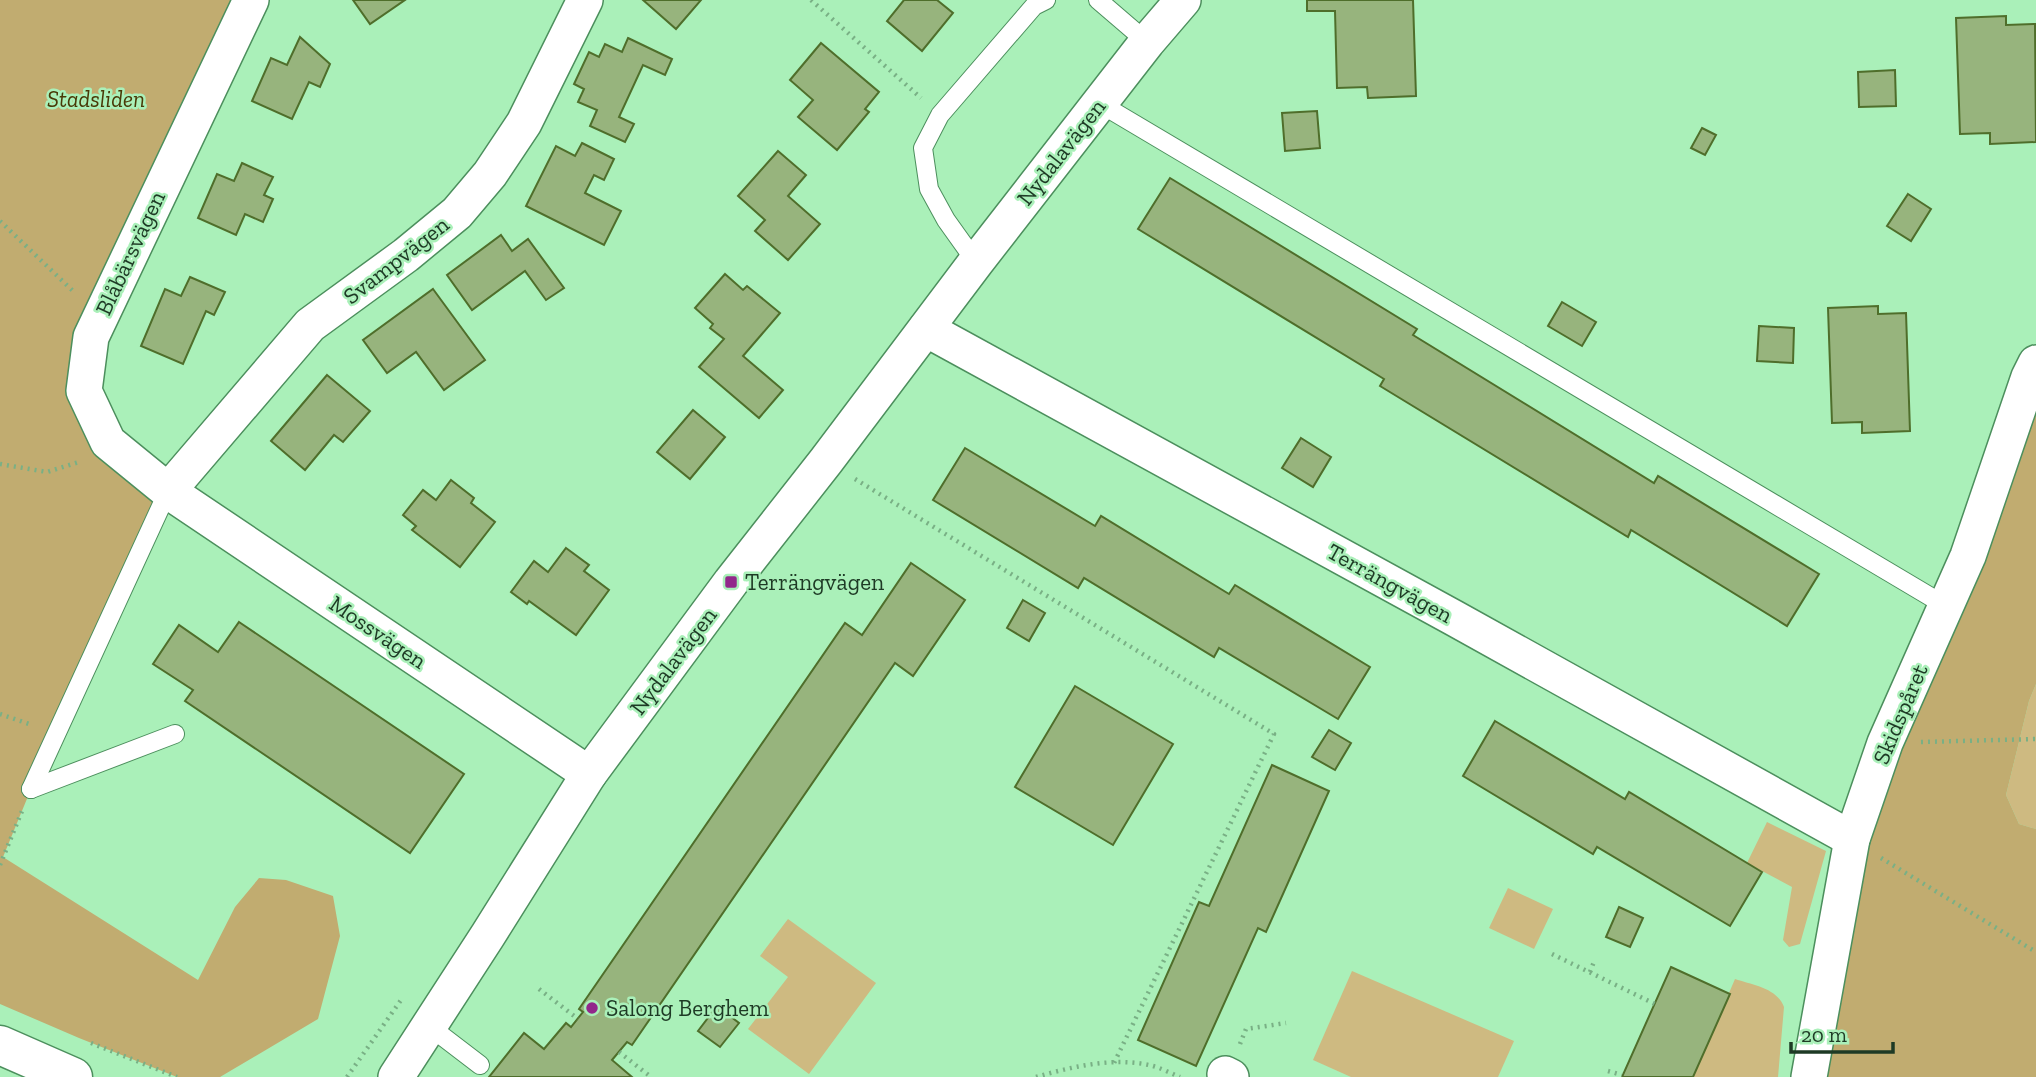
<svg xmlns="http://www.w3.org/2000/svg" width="2036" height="1077" font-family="'Zilla Slab',serif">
	<rect width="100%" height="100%" fill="#aaf0b9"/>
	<g fill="#ceba81">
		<polygon points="2036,684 2036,829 2019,824 2006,795 2029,701"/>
		<polygon points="1767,822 1826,851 1800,944 1789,947 1783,940 1792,887 1747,863"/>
		<polygon points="1508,888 1553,909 1534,949 1489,928"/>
		<polygon points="788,919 876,983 809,1074 748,1029 788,977 760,956"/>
		<polygon points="1352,971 1514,1041 1498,1077 1351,1077 1313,1060"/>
		<path d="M1735 979C1753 985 1777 988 1784 1007L1778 1077H1693Z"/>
	</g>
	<g fill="#c1ac70">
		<polygon points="0,0 251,0 84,391 168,491 31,789 3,857 198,980 235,907 259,878 286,880 333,896 340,936 318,1019 220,1077 177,1077 79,1038 0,1004"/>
		<polygon points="2036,363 2036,684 2029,701 2006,795 2019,824 2036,829 2036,1077 1809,1077 1852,839"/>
	</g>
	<g fill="#97b47d" stroke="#4f6e2b" stroke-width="2">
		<polygon points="353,0 405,0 370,24"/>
		<polygon points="643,0 701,0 676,29"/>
		<polygon points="904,0 937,0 953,13 922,51 887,21"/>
		<polygon points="1307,0 1413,0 1416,96 1368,98 1367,87 1337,88 1335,11 1307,11"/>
		<polygon points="2006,16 2006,25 2035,24 2036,142 1990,144 1990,133 1960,134 1956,18"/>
		<polygon points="300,37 330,64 320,87 309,82 292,119 252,101 271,58 287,65"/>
		<polygon points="628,38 672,59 665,75 643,65 619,117 634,124 625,142 590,126 597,110 578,102 584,89 574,84 589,52 599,57 605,44 622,52"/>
		<polygon points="821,43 879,92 865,109 869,112 837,150 798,117 813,100 790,80"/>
		<polygon points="1895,70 1896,106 1859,107 1858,72"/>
		<polygon points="1317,111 1320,148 1285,151 1282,113"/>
		<polygon points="1702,128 1716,135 1705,155 1691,148"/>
		<polygon points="582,143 614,159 604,180 594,175 585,193 621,211 604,245 526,206 556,146 575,156"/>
		<polygon points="778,151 806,175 788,196 820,224 788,260 755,231 765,220 738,196"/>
		<polygon points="242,163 273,177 264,195 273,199 263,222 245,214 236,235 198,218 217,174 234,181"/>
		<polygon points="1170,178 1417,329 1413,335 1654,483 1658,476 1819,574 1787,626 1631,530 1628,537 1380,386 1384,379 1138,229"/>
		<polygon points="1908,194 1931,209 1911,241 1887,226"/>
		<polygon points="501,235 512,251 528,239 564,288 546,300 525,271 472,310 447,275"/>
		<polygon points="725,274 743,290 747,286 780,313 743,356 783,390 759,418 699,367 724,339 710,328 713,324 695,308"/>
		<polygon points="190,277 225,292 214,315 206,311 183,364 141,346 165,289 181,296"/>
		<polygon points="433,289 485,360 444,390 416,352 387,373 363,340"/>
		<polygon points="1562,302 1596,322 1582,346 1548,326"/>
		<polygon points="1878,306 1878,314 1906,313 1910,431 1862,433 1862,422 1832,423 1828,308"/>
		<polygon points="1759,326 1794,328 1793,363 1757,361"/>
		<polygon points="327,375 370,411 343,442 334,435 305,470 271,441"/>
		<polygon points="693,410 725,437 690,479 657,452"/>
		<polygon points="1301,438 1331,457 1313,487 1282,468"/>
		<polygon points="965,448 1095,526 1101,516 1229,594 1235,585 1370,667 1338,719 1219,648 1214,657 1084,578 1078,588 933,500"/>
		<polygon points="451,480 474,498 471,503 495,522 460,567 412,530 416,526 403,515 423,490 436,500"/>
		<polygon points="566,548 589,565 584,571 609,590 576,635 529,601 527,604 511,592 534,561 548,572"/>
		<polygon points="911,563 965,600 913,676 895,663 632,1045 627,1042 612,1060 632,1077 489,1077 524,1033 544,1049 566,1023 571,1027 583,1012 579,1009 845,623 862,635"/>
		<polygon points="1023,600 1045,613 1029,641 1007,628"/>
		<polygon points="239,622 464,774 410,853 185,701 193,690 153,664 179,625 218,652"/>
		<polygon points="1075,686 1173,744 1113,845 1015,787"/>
		<polygon points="1495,721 1625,799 1629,792 1762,872 1730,926 1597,847 1593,854 1463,776"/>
		<polygon points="1329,730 1351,743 1335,770 1312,757"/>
		<polygon points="1272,765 1329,791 1266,932 1258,928 1196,1066 1138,1040 1199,902 1209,906"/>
		<polygon points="1619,907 1643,918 1630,947 1606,937"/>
		<polygon points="1671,967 1730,994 1693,1077 1622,1077"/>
		<polygon points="717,1006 739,1023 720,1047 698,1031"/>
	</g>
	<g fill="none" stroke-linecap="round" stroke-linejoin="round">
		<defs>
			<g id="lane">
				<polyline points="1098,0 1147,42"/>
				<polyline points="1099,103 1946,606"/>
				<polyline points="976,262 946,220 929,189 923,148 940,115 1034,6 1046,0"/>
				<polyline points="31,789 168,491"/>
				<polyline points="31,789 175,734"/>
				<polyline points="429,1026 480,1065"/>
			</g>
			<g id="street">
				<polyline points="251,0 91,337 84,391 108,442 168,491 589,774"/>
				<polyline points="926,329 1454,618 1852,839"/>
				<polyline points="168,491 310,325 406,255 457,213 490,174 524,123 585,0"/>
				<polyline points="1225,1074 1231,1077"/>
				<polyline points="396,1077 488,935 589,774 731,582 826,461 976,262 1147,42 1183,0"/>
				<polyline points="1809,1077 1852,839 1885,743 1968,556 2029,377 2036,363"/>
			</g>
			<polyline id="secondary" points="0,1045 73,1077"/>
		</defs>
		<use href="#lane" stroke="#4c8f5d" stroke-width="20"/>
		<use href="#street" stroke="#4c8f5d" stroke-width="38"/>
		<use href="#secondary" stroke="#4c8f5d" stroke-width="41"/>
		<g stroke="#79b085" stroke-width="4.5" stroke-dasharray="2 5" stroke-linecap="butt">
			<polyline points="811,0 921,98"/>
			<polyline points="0,221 74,292"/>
			<polyline points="0,464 47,472 79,462"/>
			<polyline points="855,479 1274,734 1114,1063"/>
			<polyline points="0,714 32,725"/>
			<polyline points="1921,742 2036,739"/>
			<polyline points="1881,858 2036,952"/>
			<polyline points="0,865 22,811"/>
			<polyline points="1552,954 1655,1004"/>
			<polyline points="1590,972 1595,959"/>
			<polyline points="539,989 578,1019"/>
			<polyline points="91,1043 177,1077"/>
			<polyline points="1240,1044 1246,1029 1286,1023"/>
			<polyline points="619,1052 651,1077"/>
			<polyline points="1608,1071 1622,1075"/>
			<polyline points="347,1077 401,1000"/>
			<path d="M1036 1077C1071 1067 1112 1057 1149 1065 1159 1067 1170 1073 1180 1077"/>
		</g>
		<use href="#lane" stroke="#fff" stroke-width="18"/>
		<use href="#street" stroke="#fff" stroke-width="35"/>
		<use href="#secondary" stroke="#fff" stroke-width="38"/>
	</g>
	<g fill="#92288b" stroke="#aaf0b9" stroke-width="2.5">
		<rect x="724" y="575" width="14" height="14" rx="3.5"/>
		<circle cx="592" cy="1008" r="7"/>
	</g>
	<g text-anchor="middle" stroke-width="5" stroke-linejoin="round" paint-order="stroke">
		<g font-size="23" font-style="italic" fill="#493907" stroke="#aaf0b9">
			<text x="96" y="107">Stadsliden</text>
		</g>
		<g font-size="23" fill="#1e3a25" stroke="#aaf0b9">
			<text transform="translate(1061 152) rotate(-52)" y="8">Nydalavägen</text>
			<text transform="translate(130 253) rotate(-65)" y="8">Blåbärsvägen</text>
			<text transform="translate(396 260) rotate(-38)" y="8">Svampvägen</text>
			<text transform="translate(1390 583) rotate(29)" y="8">Terrängvägen</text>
			<text transform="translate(378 632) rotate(34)" y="8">Mossvägen</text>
			<text transform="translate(673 661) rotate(-53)" y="8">Nydalavägen</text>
			<text transform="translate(1900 714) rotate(-67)" y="8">Skidspåret</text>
		</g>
		<g font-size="23" fill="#1e3a25" stroke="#aaf0b9" text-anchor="start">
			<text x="745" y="590">Terrängvägen</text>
			<text x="606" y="1016">Salong Berghem</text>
		</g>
	</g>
	<path d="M1791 1042v10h102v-10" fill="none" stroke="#1e3a25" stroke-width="3.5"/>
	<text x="1801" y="1042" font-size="21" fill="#1e3a25" stroke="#aaf0b9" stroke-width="5" paint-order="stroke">20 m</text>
</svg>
